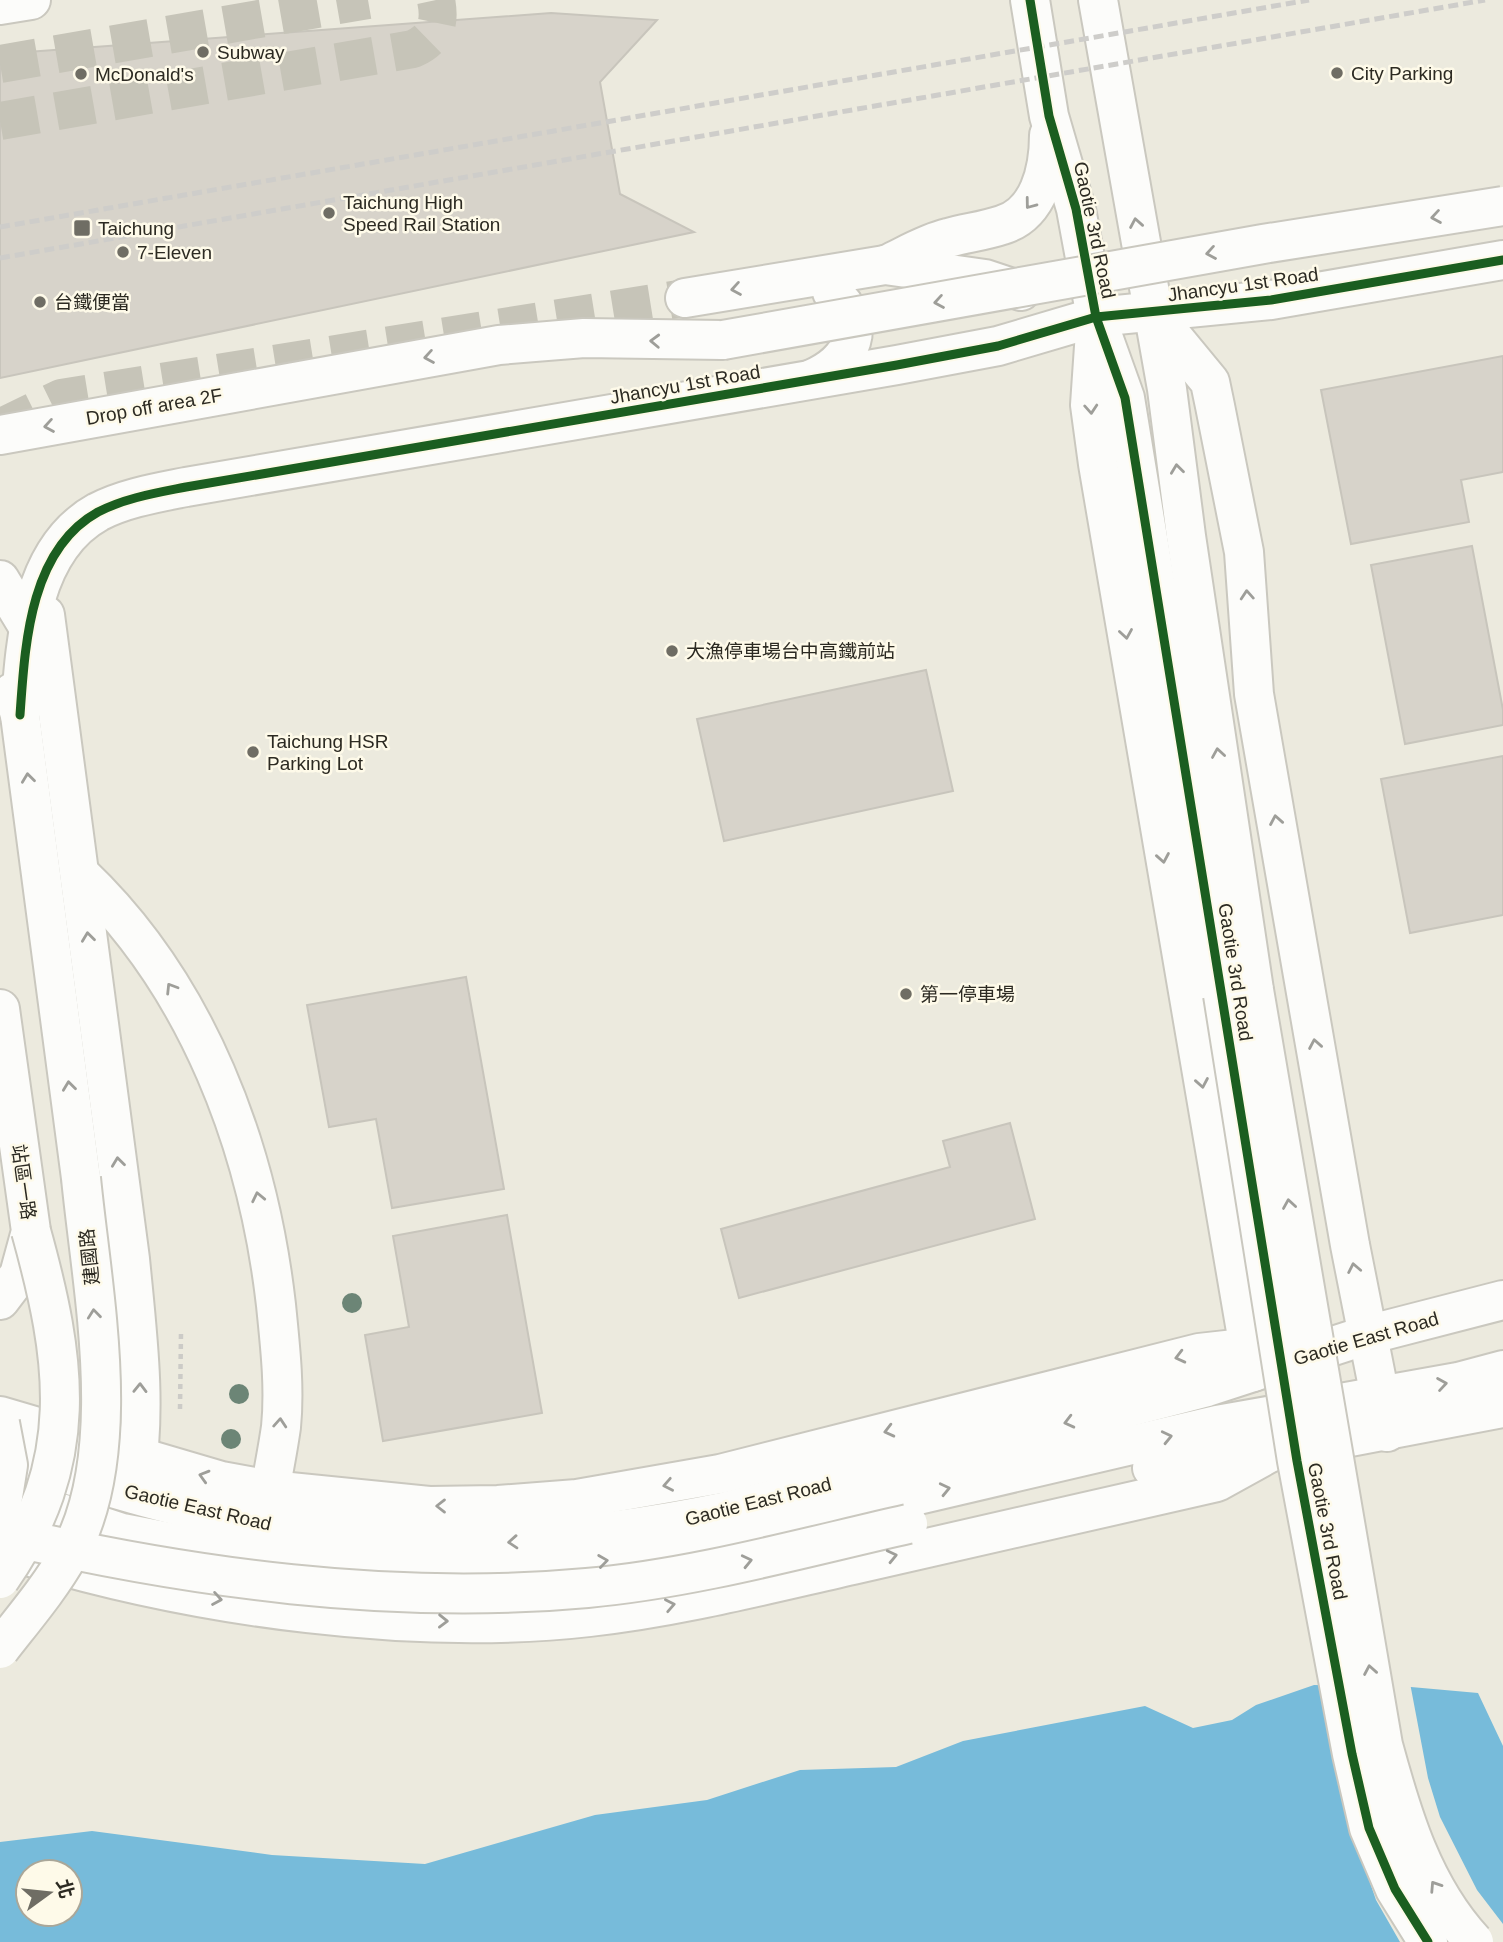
<svg xmlns="http://www.w3.org/2000/svg" width="1503" height="1942" font-family="Helvetica,'Noto Sans TC',sans-serif">
	<rect width="100%" height="100%" fill="#eceade"/>
	<path fill="#77bbda" fill-rule="evenodd" d="M1314 1685 1411 1687 1478 1693 1503 1746V1942H0V1842L92 1831 272 1855 425 1864 595 1815 707 1800 800 1770 896 1767 963 1741 1145 1706 1193 1728 1232 1720 1256 1705ZM28 1872H70V1914H28Z"/>
	<polygon fill="#eceade" points="1324,1681 1410,1683 1428,1778 1440,1817 1477,1890 1503,1924 1503,1942 1400,1942 1376,1900 1348,1818"/>
	<g fill="#d7d3ca" stroke="#c8c5bc" stroke-width="2">
		<polygon points="551,13 657,20 600,82 620,194 694,232 0,378 0,54"/>
		<polygon points="1503,356 1503,472 1461,480 1469,522 1351,544 1321,390"/>
		<polygon points="1472,546 1503,710 1503,725 1405,744 1371,565"/>
		<polygon points="926,670 953,791 724,841 697,719"/>
		<polygon points="1503,756 1503,915 1410,933 1381,779"/>
		<polygon points="466,977 504,1189 392,1208 376,1119 329,1127 307,1005"/>
		<polygon points="1010,1123 1035,1219 739,1298 721,1229 950,1167 943,1141"/>
		<polygon points="507,1215 542,1413 383,1441 365,1335 409,1327 393,1236"/>
	</g>
	<g fill="none" stroke-linecap="round" stroke-linejoin="round">
		<g stroke="#c6c4b8" stroke-width="38" stroke-dasharray="38 19" stroke-linecap="butt">
			<polyline points="0,64 368,0"/>
			<path d="M0 121 413 49C435 39 441 24 436 0"/>
			<polyline points="0,428 61,398 685,298"/>
		</g>
		<defs>
			<g id="minor">
				<polyline points="1030,0 1049,116 1076,209 1096,317 1125,398 1223,995"/>
				<polyline points="1098,0 1167,389 1186,536 1254,990"/>
				<polyline points="0,5 31,0"/>
				<path d="M888 264C907 255 927 243 948 238 966 233 984 231 1002 225 1039 214 1049 170 1049 135"/>
				<polyline points="685,298 885,265 985,279 1021,291"/>
				<polyline points="1154,314 1210,382 1215,406 1244,552 1254,694 1350,1245 1387,1432"/>
				<polyline points="1096,317 1090,405 1098,464 1253,1372"/>
				<path d="M812 379C853 361 869 325 832 292"/>
				<polyline points="0,435 499,345 584,338 723,340"/>
				<polyline points="0,580 29,628 35,644"/>
				<path d="M45 615 130 1259C137 1332 147 1406 135 1479"/>
				<polyline points="13,692 20,715 81,1178"/>
				<path d="M20 715C25 646 29 550 98 512 125 498 156 493 186 487L897 365 998 346 1096 317 1271 300 1503 260"/>
				<path d="M80 874C198 986 258 1147 276 1305 280 1345 285 1387 281 1427 278 1448 274 1469 270 1490"/>
				<polyline points="0,1009 31,1231 19,1275 0,1300"/>
				<polyline points="0,1416 221,1481 270,1490 429,1506 498,1505 577,1499 720,1474 1199,1353 1288,1343"/>
				<path d="M0 1454C71 1475 141 1499 214 1514 391 1552 551 1548 727 1511L1207 1387 1367 1335 1503 1300"/>
				<polyline points="1152,1468 1210,1455 1271,1452 1503,1408"/>
				<polyline points="9,1496 122,1533 258,1559 351,1570 429,1571 584,1564 730,1539 1217,1425 1458,1382 1503,1370"/>
				<path d="M31 1557C199 1607 415 1637 589 1617 679 1607 768 1584 857 1564 977 1536 1097 1509 1217 1482L1271 1452"/>
			</g>
		</defs>
		<use href="#minor" stroke="#cac8bf" stroke-width="42"/>
		<polyline stroke="#cccbc7" stroke-width="4.5" stroke-dasharray="5 5" stroke-linecap="butt" points="180,1409 181,1333"/>
		<use href="#minor" stroke="#fcfcfa" stroke-width="38"/>
		<g stroke="#cecdca" stroke-width="5" stroke-dasharray="10 5" stroke-linecap="butt">
			<polyline points="0,227 1309,0"/>
			<polyline points="0,258 1485,0"/>
		</g>
		<defs>
			<g id="minor-bridge">
				<polyline points="723,340 1263,244 1503,206"/>
				<path d="M1254 990 1383 1745C1402 1815 1423 1887 1474 1942"/>
				<polyline points="1223,995 1297,1461 1352,1754 1369,1828 1395,1889 1428,1942"/>
				<polyline points="0,1423 8,1465 0,1516"/>
				<path d="M0 1534C190 1578 392 1606 587 1588 695 1578 802 1548 908 1524"/>
				<path d="M0 1579C82 1462 67 1361 31 1231"/>
				<path d="M0 1649C24 1618 50 1588 69 1554 126 1452 92 1291 81 1178"/>
			</g>
		</defs>
		<use href="#minor-bridge" stroke="#cac8bf" stroke-width="42" stroke-linecap="butt"/>
		<use href="#minor-bridge" stroke="#fcfcfa" stroke-width="38"/>
		<defs>
			<g id="cycleway">
				<polyline points="1030,0 1049,116 1076,209 1096,317 1125,398 1297,1461 1352,1754 1369,1828 1395,1889 1428,1942"/>
				<path d="M20 715C25 646 29 550 98 512 125 498 156 493 186 487L897 365 998 346 1096 317 1271 300 1503 260"/>
			</g>
		</defs>
		<use href="#cycleway" stroke="#fefae9" stroke-width="13"/>
		<use href="#cycleway" stroke="#1b5e20" stroke-width="9"/>
	</g>
	<g fill="#6c8576">
		<circle cx="352" cy="1303" r="10"/>
		<circle cx="239" cy="1394" r="10"/>
		<circle cx="231" cy="1439" r="10"/>
	</g>
	<defs><path id="oneway-chevron" d="M-2-3.5L2.5 0L-2 3.5" fill="none" stroke-width="1.6" stroke-linecap="round" stroke-linejoin="round" transform="scale(1.75)"/></defs>
	<g stroke="#9e9e99">
		<use href="#oneway-chevron" transform="translate(1030 204) rotate(127)"/>
		<use href="#oneway-chevron" transform="translate(1436 217) rotate(171)"/>
		<use href="#oneway-chevron" transform="translate(1136 223) rotate(-100)"/>
		<use href="#oneway-chevron" transform="translate(1211 253) rotate(170)"/>
		<use href="#oneway-chevron" transform="translate(736 289) rotate(170)"/>
		<use href="#oneway-chevron" transform="translate(939 302) rotate(170)"/>
		<use href="#oneway-chevron" transform="translate(655 341) rotate(-178)"/>
		<use href="#oneway-chevron" transform="translate(429 357) rotate(170)"/>
		<use href="#oneway-chevron" transform="translate(1091 409) rotate(86)"/>
		<use href="#oneway-chevron" transform="translate(49 426) rotate(170)"/>
		<use href="#oneway-chevron" transform="translate(1177 469) rotate(-97)"/>
		<use href="#oneway-chevron" transform="translate(1247 595) rotate(-94)"/>
		<use href="#oneway-chevron" transform="translate(1126 634) rotate(81)"/>
		<use href="#oneway-chevron" transform="translate(1218 753) rotate(-99)"/>
		<use href="#oneway-chevron" transform="translate(28 778) rotate(-97)"/>
		<use href="#oneway-chevron" transform="translate(1276 820) rotate(-100)"/>
		<use href="#oneway-chevron" transform="translate(1163 858) rotate(80)"/>
		<use href="#oneway-chevron" transform="translate(88 937) rotate(-97)"/>
		<use href="#oneway-chevron" transform="translate(171 988) rotate(-122)"/>
		<use href="#oneway-chevron" transform="translate(1315 1044) rotate(-100)"/>
		<use href="#oneway-chevron" transform="translate(1202 1083) rotate(80)"/>
		<use href="#oneway-chevron" transform="translate(69 1086) rotate(-97)"/>
		<use href="#oneway-chevron" transform="translate(118 1162) rotate(-97)"/>
		<use href="#oneway-chevron" transform="translate(258 1197) rotate(-102)"/>
		<use href="#oneway-chevron" transform="translate(1289 1204) rotate(-99)"/>
		<use href="#oneway-chevron" transform="translate(1354 1268) rotate(-101)"/>
		<use href="#oneway-chevron" transform="translate(94 1314) rotate(-96)"/>
		<use href="#oneway-chevron" transform="translate(1180 1357) rotate(166)"/>
		<use href="#oneway-chevron" transform="translate(1442 1384) rotate(-9)"/>
		<use href="#oneway-chevron" transform="translate(140 1388) rotate(-89)"/>
		<use href="#oneway-chevron" transform="translate(1069 1422) rotate(166)"/>
		<use href="#oneway-chevron" transform="translate(280 1423) rotate(-86)"/>
		<use href="#oneway-chevron" transform="translate(889 1431) rotate(166)"/>
		<use href="#oneway-chevron" transform="translate(1167 1437) rotate(-13)"/>
		<use href="#oneway-chevron" transform="translate(204 1476) rotate(-164)"/>
		<use href="#oneway-chevron" transform="translate(668 1485) rotate(169)"/>
		<use href="#oneway-chevron" transform="translate(945 1489) rotate(-13)"/>
		<use href="#oneway-chevron" transform="translate(441 1506) rotate(180)"/>
		<use href="#oneway-chevron" transform="translate(513 1542) rotate(176)"/>
		<use href="#oneway-chevron" transform="translate(892 1556) rotate(-13)"/>
		<use href="#oneway-chevron" transform="translate(603 1561) rotate(-8)"/>
		<use href="#oneway-chevron" transform="translate(747 1561) rotate(-13)"/>
		<use href="#oneway-chevron" transform="translate(217 1599) rotate(10)"/>
		<use href="#oneway-chevron" transform="translate(670 1605) rotate(-11)"/>
		<use href="#oneway-chevron" transform="translate(443 1621) rotate(1)"/>
		<use href="#oneway-chevron" transform="translate(1370 1670) rotate(-100)"/>
		<use href="#oneway-chevron" transform="translate(1435 1886) rotate(-123)"/>
	</g>
	<g fill="#6f6d64" stroke="#fefae9" stroke-width="2.5">
		<circle cx="203" cy="52" r="7"/>
		<circle cx="1337" cy="73" r="7"/>
		<circle cx="81" cy="74" r="7"/>
		<circle cx="329" cy="213" r="7"/>
		<rect x="73" y="219" width="18" height="18" rx="3.5"/>
		<circle cx="123" cy="252" r="7"/>
		<circle cx="40" cy="302" r="7"/>
		<circle cx="672" cy="651" r="7"/>
		<circle cx="253" cy="752" r="7"/>
		<circle cx="906" cy="994" r="7"/>
	</g>
	<g text-anchor="middle" stroke-width="5" stroke-linejoin="round" paint-order="stroke">
		<g font-size="19" fill="#2c2a22" stroke="#fefae9" text-anchor="start">
			<text x="217" y="59">Subway</text>
			<text x="1351" y="80">City Parking</text>
			<text x="95" y="81">McDonald's</text>
			<text x="343" y="209">Taichung High<tspan x="343" dy="22">Speed Rail Station</tspan></text>
			<text x="98" y="235">Taichung</text>
			<text x="137" y="259">7-Eleven</text>
			<text x="54" y="309">台鐵便當</text>
			<text x="686" y="658">大漁停車場台中高鐵前站</text>
			<text x="267" y="748">Taichung HSR<tspan x="267" dy="22">Parking Lot</tspan></text>
			<text x="920" y="1001">第一停車場</text>
		</g>
		<g font-size="19" fill="#2c2a22" stroke="#fefae9">
			<text transform="translate(1095 230) rotate(78)" y="7">Gaotie 3rd Road</text>
			<text transform="translate(1243 284) rotate(-8)" y="7">Jhancyu 1st Road</text>
			<text transform="translate(685 384) rotate(-10)" y="7">Jhancyu 1st Road</text>
			<text transform="translate(154 406) rotate(-10)" y="7">Drop off area 2F</text>
			<text transform="translate(1236 972) rotate(81)" y="7">Gaotie 3rd Road</text>
			<text transform="translate(24 1182) rotate(82)" y="7">站區一路</text>
			<text transform="translate(89 1257) rotate(-96)" y="7">建國路</text>
			<text transform="translate(1366 1338) rotate(-16)" y="7">Gaotie East Road</text>
			<text transform="translate(758 1501) rotate(-14)" y="7">Gaotie East Road</text>
			<text transform="translate(198 1507) rotate(13)" y="7">Gaotie East Road</text>
			<text transform="translate(1328 1531) rotate(79)" y="7">Gaotie 3rd Road</text>
		</g>
	</g>
	<g transform="translate(49 1893) rotate(75)"><circle r="33" fill="#fefae9" stroke="#aaa799" stroke-width="2"/>
	<path d="M0-5L12 26L0 18L-12 26Z" fill="#6f6d64"/>
	<text y="-10" font-size="19" font-weight="bold" text-anchor="middle" fill="#2c2a22">北</text>
	</g>
</svg>
